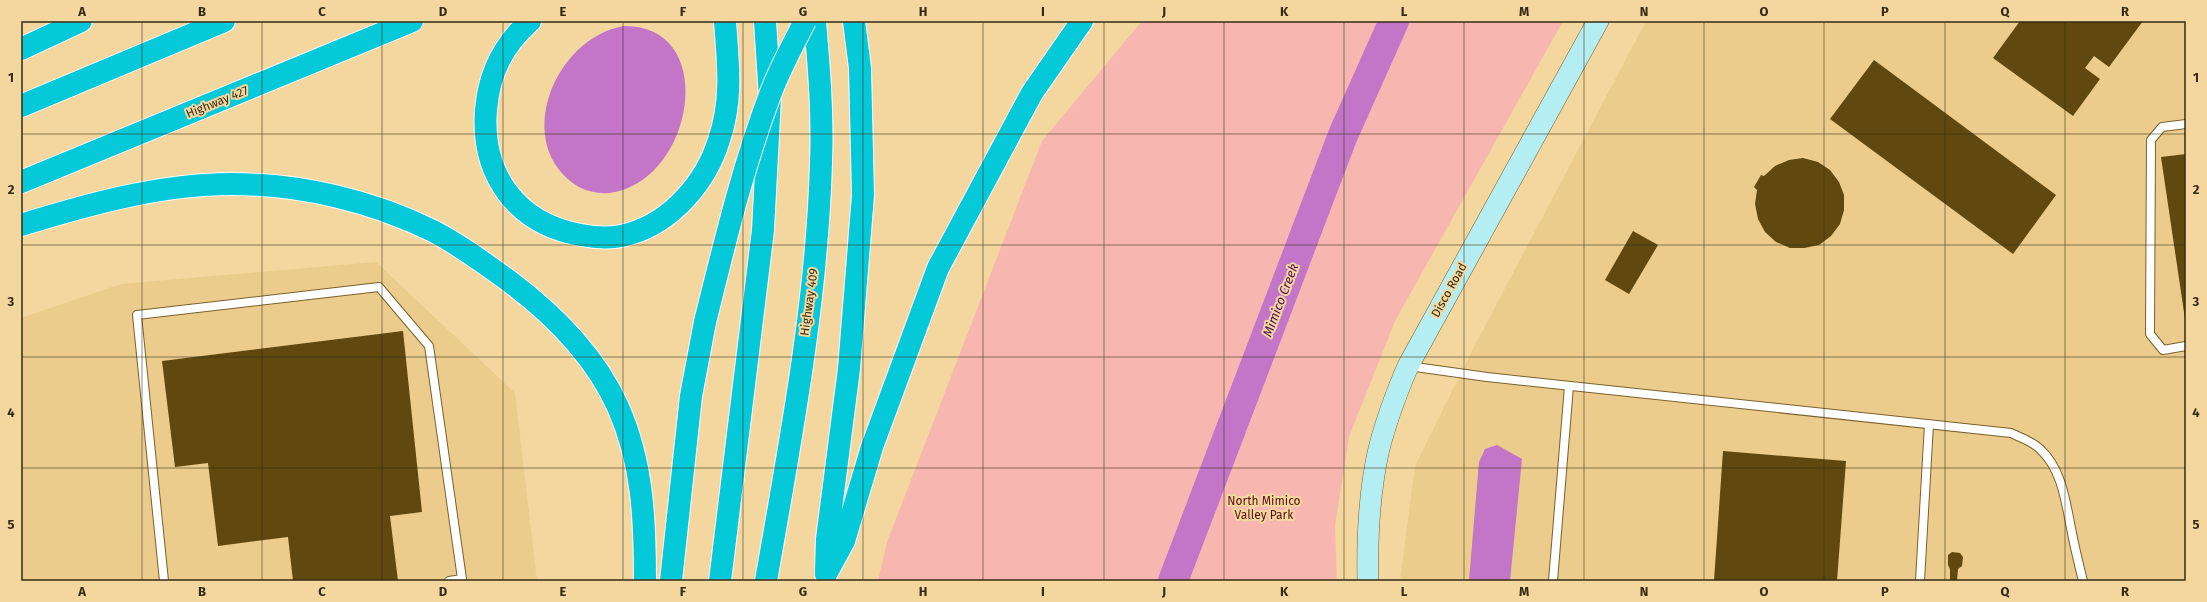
<svg xmlns="http://www.w3.org/2000/svg" width="2207" height="602" font-family="'Fira Sans',sans-serif">
	<rect width="100%" height="100%" fill="#f3d79f"/>
	<g fill="#ebcc8c">
		<polygon points="1646,21 2186,21 2186,581 1400,581 1415,466 1475,345"/>
		<polygon points="376,262 515,393 537,581 21,581 21,318 121,284"/>
	</g>
	<polygon fill="#f7b6b0" points="1142,21 1396,21 1229,410 1235,431 1254,390 1402,21 1563,21 1395,321 1349,437 1335,526 1337,581 878,581 887,542 1042,141"/>
	<g fill="#c375c8">
		<path d="M624 26C715 25 697 165 623 190 609 195 592 194 579 187 511 146 553 38 624 26Z"/>
		<polygon points="1497,445 1522,459 1510,581 1469,581 1479,462 1485,449"/>
	</g>
	<g fill="none" stroke-linecap="round" stroke-linejoin="round">
		<polyline stroke="#c375c8" stroke-width="30" points="1173,581 1343,135 1394,21"/>
	</g>
	<g fill="#60480e">
		<polygon points="2020,21 2143,21 2109,67 2094,56 2085,68 2100,79 2073,116 1993,58"/>
		<polygon points="1874,60 2056,195 2013,254 1830,119"/>
		<polygon points="2186,154 2186,319 2185,319 2161,157"/>
		<polygon points="1803,158 1818,162 1830,170 1839,182 1844,195 1844,210 1840,224 1831,236 1819,245 1804,248 1790,248 1776,242 1765,232 1758,219 1755,204 1757,190 1754,187 1761,175 1764,176 1775,166 1789,160"/>
		<polygon points="1633,231 1658,245 1629,294 1605,280"/>
		<polygon points="403,331 422,512 390,516 398,581 293,581 288,537 218,546 208,463 175,467 162,361"/>
		<polygon points="1723,451 1846,461 1837,581 1714,581"/>
		<polygon points="1952,552 1960,553 1963,557 1962,566 1958,569 1957,581 1950,581 1950,569 1948,565 1948,555"/>
	</g>
	<g fill="none" stroke-linecap="round" stroke-linejoin="round">
		<defs>
			<g id="service">
				<polyline points="2186,124 2162,127 2151,140 2150,334 2163,350 2186,346"/>
				<path d="M1408 366 1487 377 2011 433C2021 438 2032 441 2040 449 2063 470 2066 505 2072 533 2075 549 2079 565 2083 581"/>
				<polyline points="164,581 137,315 379,287 429,346 462,579 449,581"/>
				<polyline points="1553,581 1569,386"/>
				<polyline points="1920,581 1929,424"/>
			</g>
			<path id="secondary" d="M1368 581C1367 538 1369 495 1378 453 1385 423 1396 394 1408 366L1598 21"/>
			<g id="motorway">
				<path d="M530 21C503 45 489 73 486 110 481 174 516 224 581 235 597 238 613 239 629 234 672 222 706 182 719 140 733 99 728 63 725 21"/>
				<polyline points="21,49 81,21"/>
				<polyline points="21,106 224,21"/>
				<polyline points="21,182 412,21"/>
				<path d="M21 225C89 204 161 184 232 184 301 184 372 201 433 231 460 245 484 263 509 281 553 314 595 356 618 407 643 463 645 521 645 581"/>
				<polyline points="826,570 827,539 849,369 863,195 860,68 854,21"/>
				<polyline points="826,574 844,541 872,447 938,268 1032,93 1082,21"/>
				<polyline points="671,581 691,396 705,322"/>
				<polyline points="720,581 763,230 770,98 765,21"/>
				<path d="M766 581C790 443 817 303 821 163 823 115 819 68 815 21"/>
			</g>
		</defs>
		<use href="#service" stroke="#7a612b" stroke-width="10"/>
		<use href="#secondary" stroke="#7a612b" stroke-width="22"/>
		<use href="#motorway" stroke="#fff" stroke-width="24"/>
		<use href="#service" stroke="#fff" stroke-width="8"/>
		<use href="#secondary" stroke="#b4eef3" stroke-width="21"/>
		<use href="#motorway" stroke="#05c8d8" stroke-width="22"/>
		<defs>
			<path id="motorway-bridge" d="M705 322C724 246 742 169 770 95 779 70 793 45 805 21"/>
		</defs>
		<use href="#motorway-bridge" stroke="#fff" stroke-width="24" stroke-linecap="butt"/>
		<use href="#motorway-bridge" stroke="#05c8d8" stroke-width="22"/>
	</g>
	<path fill="none" stroke="#352b14" stroke-width="1" stroke-opacity="0.55" d="M142 21V581M262 21V581M382 21V581M503 21V581M623 21V581M743 21V581M863 21V581M983 21V581M1104 21V581M1224 21V581M1344 21V581M1464 21V581M1584 21V581M1704 21V581M1824 21V581M1945 21V581M2065 21V581M21 134H2186M21 245H2186M21 357H2186M21 468H2186"/>
	<g text-anchor="middle" stroke-width="4" stroke-linejoin="round" paint-order="stroke">
		<g font-size="12" fill="#352b14" stroke="#f3d79f">
			<text transform="translate(217 102) rotate(-22)" y="4">Highway 427</text>
			<text transform="translate(1449 290) rotate(-61)" y="4">Disco Road</text>
			<text transform="translate(809 302) rotate(-82)" y="4">Highway 409</text>
		</g>
		<g font-size="12" fill="#580f10" stroke="#f3d79f">
			<text x="1264" y="505">North Mimico<tspan x="1264" dy="14">Valley Park</tspan></text>
		</g>
		<g font-size="13" font-style="italic" fill="#530859" stroke="#f3d79f">
			<text transform="translate(1280 300) rotate(-69)" y="5">Mimico Creek</text>
		</g>
	</g>
	<rect width="2207" height="602" fill="none" stroke="#f3d79f" stroke-width="44"/>
	<rect x="22" y="22" width="2163" height="558" fill="none" stroke="#352b14" stroke-width="1.5"/>
	<g font-size="13" text-anchor="middle" font-weight="bold" fill="#352b14">
		<text x="82" y="16">A</text>
		<text x="202" y="16">B</text>
		<text x="322" y="16">C</text>
		<text x="443" y="16">D</text>
		<text x="563" y="16">E</text>
		<text x="683" y="16">F</text>
		<text x="803" y="16">G</text>
		<text x="923" y="16">H</text>
		<text x="1043" y="16">I</text>
		<text x="1164" y="16">J</text>
		<text x="1284" y="16">K</text>
		<text x="1404" y="16">L</text>
		<text x="1524" y="16">M</text>
		<text x="1644" y="16">N</text>
		<text x="1764" y="16">O</text>
		<text x="1885" y="16">P</text>
		<text x="2005" y="16">Q</text>
		<text x="2125" y="16">R</text>
		<text x="11" y="82">1</text>
		<text x="2196" y="82">1</text>
		<text x="11" y="194">2</text>
		<text x="2196" y="194">2</text>
		<text x="11" y="306">3</text>
		<text x="2196" y="306">3</text>
		<text x="11" y="417">4</text>
		<text x="2196" y="417">4</text>
		<text x="11" y="529">5</text>
		<text x="2196" y="529">5</text>
		<text x="82" y="596">A</text>
		<text x="202" y="596">B</text>
		<text x="322" y="596">C</text>
		<text x="443" y="596">D</text>
		<text x="563" y="596">E</text>
		<text x="683" y="596">F</text>
		<text x="803" y="596">G</text>
		<text x="923" y="596">H</text>
		<text x="1043" y="596">I</text>
		<text x="1164" y="596">J</text>
		<text x="1284" y="596">K</text>
		<text x="1404" y="596">L</text>
		<text x="1524" y="596">M</text>
		<text x="1644" y="596">N</text>
		<text x="1764" y="596">O</text>
		<text x="1885" y="596">P</text>
		<text x="2005" y="596">Q</text>
		<text x="2125" y="596">R</text>
	</g>
</svg>
